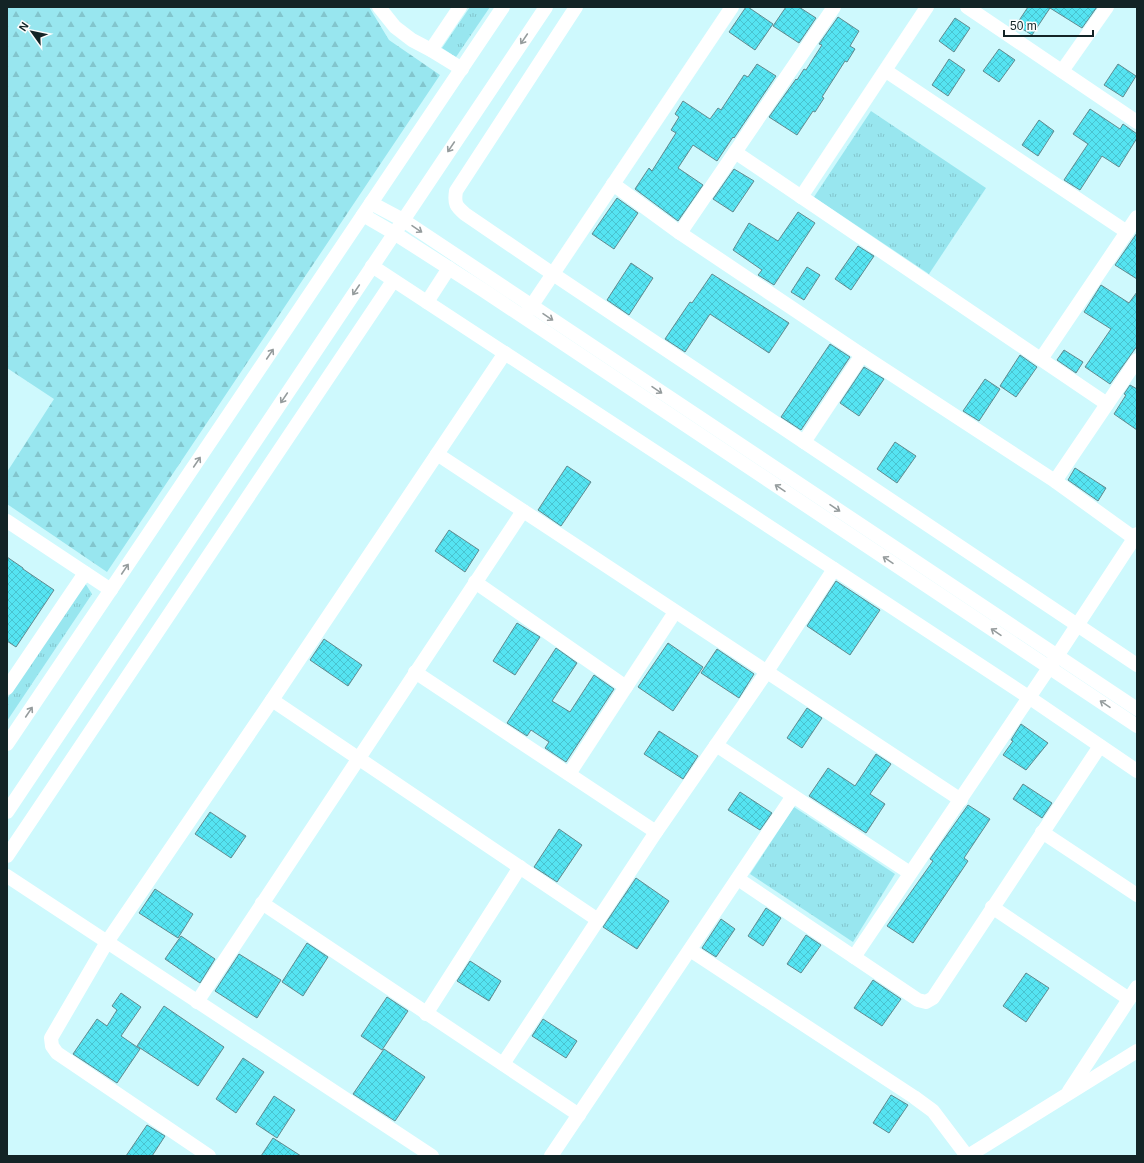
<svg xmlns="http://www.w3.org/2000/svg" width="1144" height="1163" font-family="Arial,sans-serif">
	<defs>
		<pattern id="grass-tufts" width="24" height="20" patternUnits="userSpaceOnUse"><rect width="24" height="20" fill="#98e6ef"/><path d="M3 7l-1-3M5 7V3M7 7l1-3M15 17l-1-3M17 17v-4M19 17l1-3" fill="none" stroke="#82c5cd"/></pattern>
		<pattern id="forest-firs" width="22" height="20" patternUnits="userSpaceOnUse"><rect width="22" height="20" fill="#98e6ef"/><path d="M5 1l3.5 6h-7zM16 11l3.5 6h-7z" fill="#82c5cd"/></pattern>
		<pattern id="building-cross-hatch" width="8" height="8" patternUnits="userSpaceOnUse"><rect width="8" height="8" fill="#55e4f2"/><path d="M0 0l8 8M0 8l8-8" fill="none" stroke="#49c3cf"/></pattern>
	</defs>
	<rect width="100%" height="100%" fill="#cef9fd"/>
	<g fill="url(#grass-tufts)">
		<polygon points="470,7 490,7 456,57 442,48"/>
		<polygon points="871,111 986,188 929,274 814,197"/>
		<polygon points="85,583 92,594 7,721 7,699"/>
		<polygon points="794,807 895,874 853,942 750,874"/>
	</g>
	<polygon fill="url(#forest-firs)" points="7,7 369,7 389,40 440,75 107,572 7,504 7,472 54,399 7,368"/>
	<g fill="url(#building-cross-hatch)" stroke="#61898e">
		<polygon points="746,7 748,7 773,24 755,50 729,32"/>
		<polygon points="786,7 799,7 816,18 799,43 773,26"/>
		<polygon points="1028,7 1097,7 1082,28 1050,8 1032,35 1016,25"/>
		<polygon points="838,17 859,31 850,46 855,49 847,62 845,61 822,97 824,98 815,112 813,111 797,135 769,117 791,86 796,79 797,80 804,69 806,70 822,45 819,44"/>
		<polygon points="955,18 970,28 954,52 939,41"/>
		<polygon points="999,49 1015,60 999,82 983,71"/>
		<polygon points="949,59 965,70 948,96 932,85"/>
		<polygon points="757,64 776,76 734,138 733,137 717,161 693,145 678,168 703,185 678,221 635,189 649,168 652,171 676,133 671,130 679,117 675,114 683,101 710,119 718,108 721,110 744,75 748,77"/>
		<polygon points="1118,64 1136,76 1123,97 1104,85"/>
		<polygon points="1090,109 1120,129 1123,124 1137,134 1137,138 1119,167 1102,156 1080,190 1064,180 1088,144 1073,134"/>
		<polygon points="1039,120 1054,131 1038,156 1022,145"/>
		<polygon points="734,169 754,181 733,212 713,199"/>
		<polygon points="617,198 638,213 614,249 592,234"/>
		<polygon points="798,212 815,223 774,285 758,275 762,270 733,250 749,223 778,241"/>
		<polygon points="1137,233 1137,279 1115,265"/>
		<polygon points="858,246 874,256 851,290 835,279"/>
		<polygon points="631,263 653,278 629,315 607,300"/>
		<polygon points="807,267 820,275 804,300 791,292"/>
		<polygon points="712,274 789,323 769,353 710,314 685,352 665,339 690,302 692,303"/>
		<polygon points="1101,285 1129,303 1137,292 1137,346 1110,384 1085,367 1111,329 1084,312"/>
		<polygon points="830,344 850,357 801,430 781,417"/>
		<polygon points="1064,350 1083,362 1076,373 1057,360"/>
		<polygon points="1020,355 1037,367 1016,397 1000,386"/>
		<polygon points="864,367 884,379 859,416 840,403"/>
		<polygon points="985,379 1000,389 979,421 963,411"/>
		<polygon points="1130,385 1137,389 1137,430 1114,414 1126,395 1124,394"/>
		<polygon points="895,442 916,456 897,483 877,469"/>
		<polygon points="567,466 591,482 561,526 538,510"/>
		<polygon points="1075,468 1106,488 1098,501 1068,480"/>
		<polygon points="449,530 479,550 465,572 435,551"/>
		<polygon points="7,557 23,568 23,569 54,590 16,647 7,641"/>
		<polygon points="836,581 880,610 850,655 807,626"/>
		<polygon points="517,623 540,637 515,675 493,661"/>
		<polygon points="324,639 362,665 348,686 310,660"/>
		<polygon points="668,643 703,667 673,711 638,687"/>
		<polygon points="556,648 577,663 552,701 570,712 594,675 614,689 566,762 545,748 549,742 531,730 527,736 507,723"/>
		<polygon points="717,649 754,674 739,698 701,673"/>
		<polygon points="807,708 822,718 802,748 787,738"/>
		<polygon points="1021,724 1048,743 1026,770 1003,755 1013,741 1011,740"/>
		<polygon points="659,731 698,756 683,779 644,754"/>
		<polygon points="876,754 891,764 870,794 885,804 866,833 809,796 828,768 855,786"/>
		<polygon points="1023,784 1052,803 1042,818 1013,799"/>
		<polygon points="740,792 772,813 760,830 728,810"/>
		<polygon points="968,805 990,819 964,858 968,861 913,943 887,926 933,861 930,859"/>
		<polygon points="210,812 246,836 231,858 195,834"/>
		<polygon points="559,829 582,845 557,882 534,867"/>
		<polygon points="636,878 669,901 637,949 603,927"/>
		<polygon points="155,889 193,914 178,938 139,913"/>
		<polygon points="766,908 781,918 763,946 748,936"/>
		<polygon points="721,919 735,929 716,957 702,948"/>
		<polygon points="806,935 821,945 801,973 787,964"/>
		<polygon points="181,936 215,959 200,983 165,959"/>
		<polygon points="307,943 328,957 303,996 282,982"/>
		<polygon points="239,954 281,980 257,1018 215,991"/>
		<polygon points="470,961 501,981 489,1001 457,981"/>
		<polygon points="1026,973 1049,988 1026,1022 1003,1006"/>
		<polygon points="873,980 901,999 882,1026 854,1008"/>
		<polygon points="121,993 141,1007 121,1036 140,1049 117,1083 73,1054 97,1019 107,1026 117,1010 112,1006"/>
		<polygon points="387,997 408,1011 382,1050 361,1036"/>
		<polygon points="164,1006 224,1047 198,1086 137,1046"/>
		<polygon points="543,1019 577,1041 566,1058 532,1036"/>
		<polygon points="384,1049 425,1077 395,1121 353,1094"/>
		<polygon points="243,1058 264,1072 236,1113 216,1099"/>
		<polygon points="891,1095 908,1105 889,1133 873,1123"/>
		<polygon points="274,1096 295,1110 277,1138 256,1124"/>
		<polygon points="147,1125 165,1136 152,1156 126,1156"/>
		<polygon points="273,1138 301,1156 261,1156"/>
	</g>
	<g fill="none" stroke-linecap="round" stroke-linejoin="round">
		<g stroke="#fff" stroke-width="14">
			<polyline points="379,7 395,27 412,40 431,50 462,69"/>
			<path d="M576 7 456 191C454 204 456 206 465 214L553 274 1137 665"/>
			<polyline points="967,7 1137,122"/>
			<polyline points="431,50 460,7"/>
			<polyline points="886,71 1127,232"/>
			<polyline points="1062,71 1107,7"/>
			<polyline points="735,152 1107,404"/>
			<polyline points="613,184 680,233 862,355 1055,481 1134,538"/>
			<polyline points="801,197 927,7"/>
			<polyline points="371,203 403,220 1137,709"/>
			<polyline points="363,215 394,233 483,290 1137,726"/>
			<polyline points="680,233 834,7"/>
			<polyline points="372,266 834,569 1030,698 1137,771"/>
			<polyline points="427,302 449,268"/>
			<polyline points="526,314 732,7"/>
			<polyline points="1041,359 1137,217"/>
			<polyline points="804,442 862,355"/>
			<polyline points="437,454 961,800"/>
			<polyline points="1055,481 1137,360"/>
			<polyline points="7,521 111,590"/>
			<polyline points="475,582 626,687"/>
			<polyline points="415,672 656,832"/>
			<polyline points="7,688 85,573"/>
			<polyline points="272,700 598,920"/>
			<polyline points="7,744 503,7"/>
			<polyline points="716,745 910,873"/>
			<polyline points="569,774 675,612"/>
			<polyline points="7,812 546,7"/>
			<polyline points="1042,832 1137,895"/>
			<polyline points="7,856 393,281"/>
			<polyline points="7,876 432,1156"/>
			<polyline points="738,879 918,1000 926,1002 933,998 1100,746"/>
			<polyline points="262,903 579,1115"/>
			<polyline points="992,907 1129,999"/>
			<polyline points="690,950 914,1097 933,1111 967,1156"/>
			<polyline points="854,957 1057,656 1137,534"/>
			<polyline points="197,1002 523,511"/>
			<polyline points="426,1014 520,867"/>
			<polyline points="503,1064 656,832 766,673 834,569"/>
			<polyline points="1069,1091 1137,987"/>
			<polyline points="209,1156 57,1053 52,1046 51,1038 107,942 272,700 505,353"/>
			<polyline points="551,1156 793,796"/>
			<polyline points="968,1156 1137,1051"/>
		</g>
	</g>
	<defs><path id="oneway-shaft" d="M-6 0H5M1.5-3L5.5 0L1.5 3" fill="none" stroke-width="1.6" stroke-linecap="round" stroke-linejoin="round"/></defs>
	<g stroke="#959c9d">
		<use href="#oneway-shaft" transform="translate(524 39) rotate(124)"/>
		<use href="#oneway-shaft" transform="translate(451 147) rotate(124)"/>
		<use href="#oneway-shaft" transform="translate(417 229) rotate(34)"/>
		<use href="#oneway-shaft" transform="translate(356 290) rotate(124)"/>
		<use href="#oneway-shaft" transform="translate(548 317) rotate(34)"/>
		<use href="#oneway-shaft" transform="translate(270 354) rotate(-56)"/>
		<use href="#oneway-shaft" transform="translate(657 390) rotate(34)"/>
		<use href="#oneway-shaft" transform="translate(284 398) rotate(124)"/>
		<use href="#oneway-shaft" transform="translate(197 462) rotate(-56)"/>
		<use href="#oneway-shaft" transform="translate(780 488) rotate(-146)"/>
		<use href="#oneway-shaft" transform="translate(835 508) rotate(34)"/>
		<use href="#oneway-shaft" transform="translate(888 560) rotate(-146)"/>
		<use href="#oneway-shaft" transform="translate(125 569) rotate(-56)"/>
		<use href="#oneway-shaft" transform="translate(996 632) rotate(-146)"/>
		<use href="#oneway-shaft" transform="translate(1105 704) rotate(-146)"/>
		<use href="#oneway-shaft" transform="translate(29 712) rotate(-56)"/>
	</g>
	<rect width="1144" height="1163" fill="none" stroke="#132426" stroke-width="16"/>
	<g transform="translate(32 32) rotate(303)" stroke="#fdfdfd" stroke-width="3" paint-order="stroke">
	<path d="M0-3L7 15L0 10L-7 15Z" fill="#132426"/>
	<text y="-6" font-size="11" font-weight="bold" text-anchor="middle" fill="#132426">N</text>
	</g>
	<path d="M1004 30v6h89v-6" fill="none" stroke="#132426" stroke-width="2"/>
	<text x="1010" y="30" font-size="12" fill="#132426" stroke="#fdfdfd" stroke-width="3" paint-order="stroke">50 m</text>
</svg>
